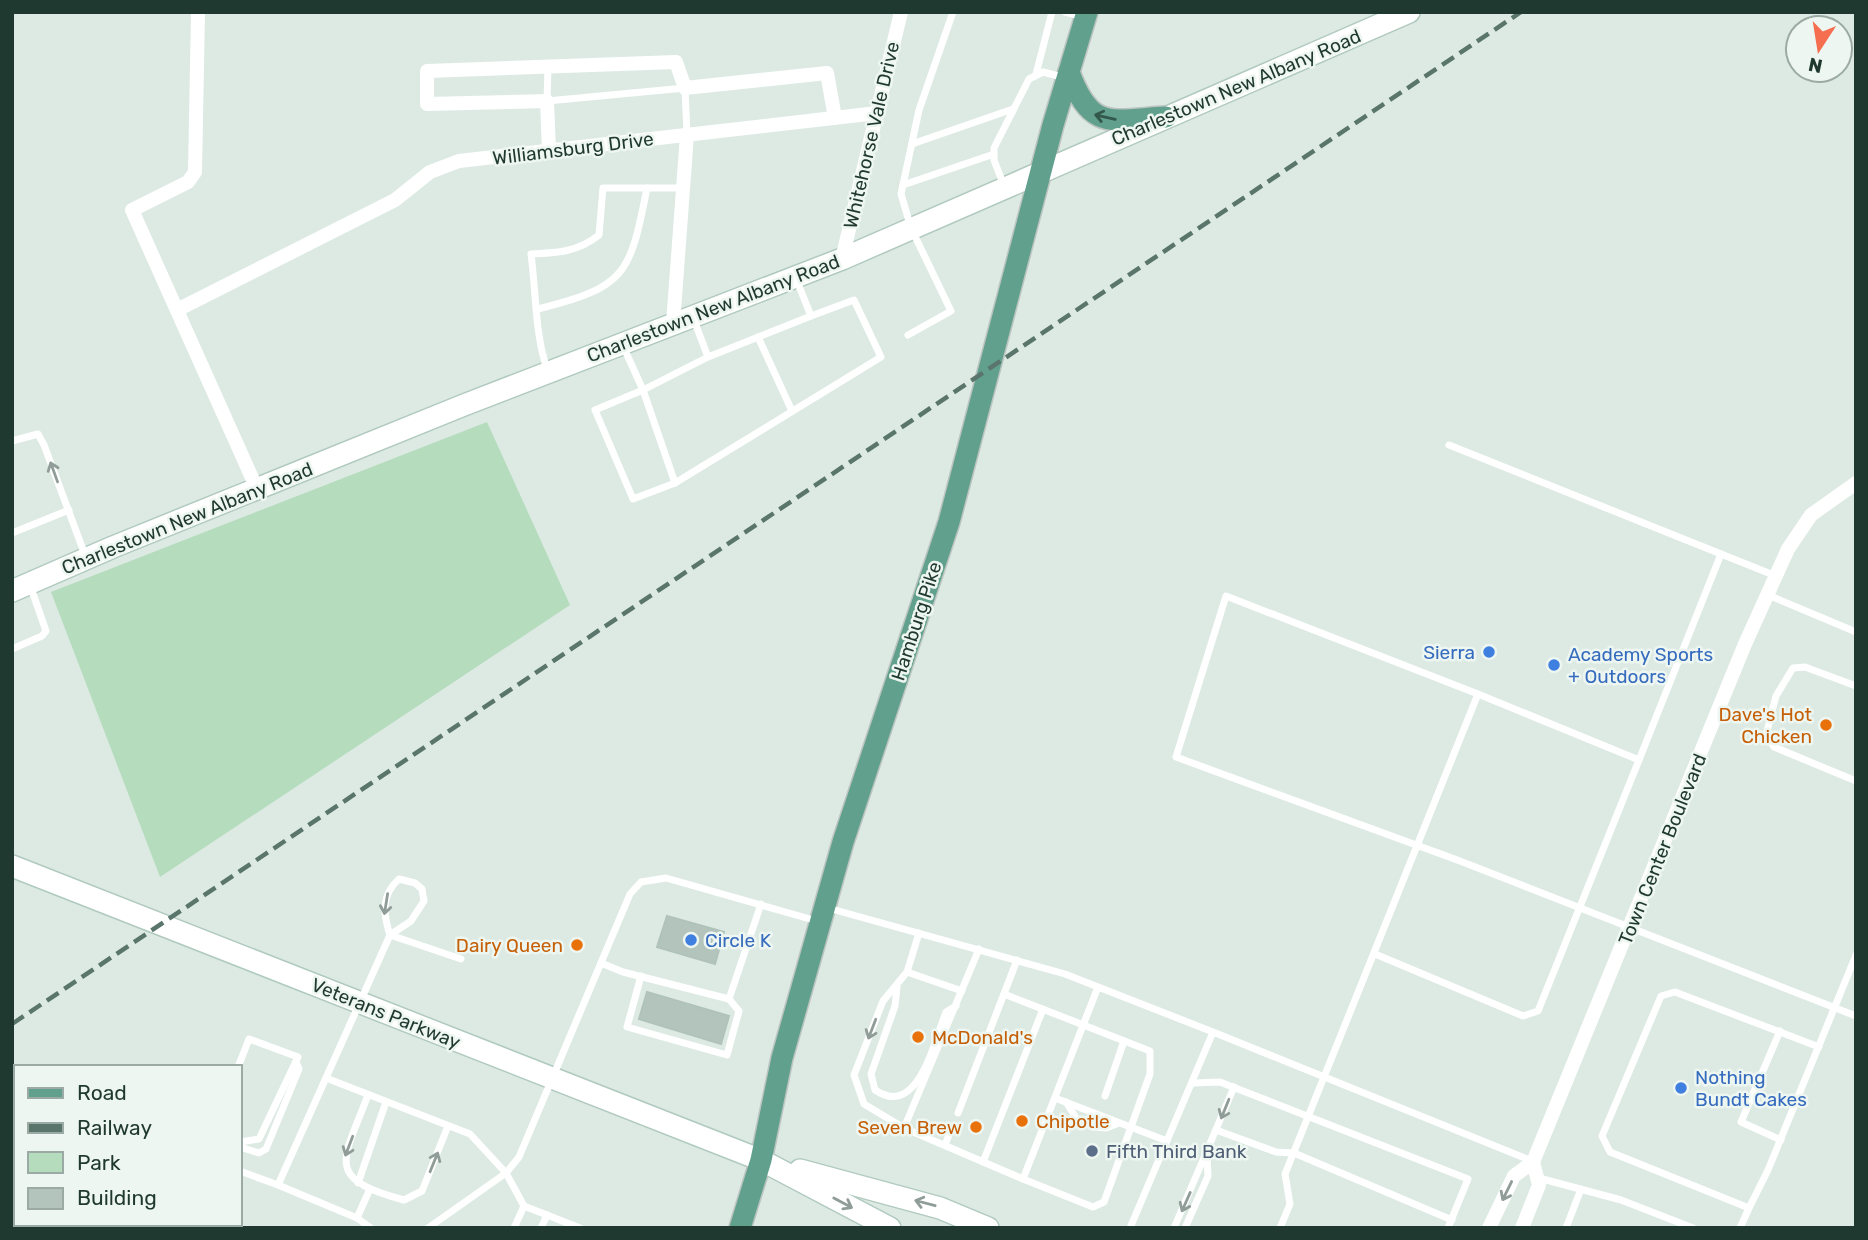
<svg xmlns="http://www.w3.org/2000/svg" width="1868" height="1240" font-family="Rubik,sans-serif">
	<rect width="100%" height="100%" fill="#ddeae3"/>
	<polygon fill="#b5dcbd" points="487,422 570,605 160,877 51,592"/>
	<g fill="#b3c4bc" stroke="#b0c3ba" stroke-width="2">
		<polygon points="667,916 724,932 715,964 657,947"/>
		<polygon points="647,992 729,1016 721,1044 639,1019"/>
	</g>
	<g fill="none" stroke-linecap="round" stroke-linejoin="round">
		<defs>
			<g id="secondary">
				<polyline points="12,591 113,547 464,405 842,259 1409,12"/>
				<polyline points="12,866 761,1160 890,1228"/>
				<polyline points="800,1170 940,1208 988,1228"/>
			</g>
			<g id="primary">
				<path d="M1069 72C1091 132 1111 120 1166 117"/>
				<polyline points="740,1228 761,1160 782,1058 843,842 949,522 1053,125 1087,12"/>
			</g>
		</defs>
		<use href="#secondary" stroke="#b0cabf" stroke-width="24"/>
		<use href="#primary" stroke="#bcc4c1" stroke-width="24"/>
		<g stroke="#fff" stroke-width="7">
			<polyline points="1065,12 1084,17"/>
			<polyline points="548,67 547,101 685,88 687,134"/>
			<polyline points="1036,74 1052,12"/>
			<polyline points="912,144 1013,109"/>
			<polyline points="903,185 994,154"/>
			<polyline points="1004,186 994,160 994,148 1029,79 1043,72 1066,78"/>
			<path d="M538 309C626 287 630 275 647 188"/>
			<polyline points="694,320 708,357 811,316 797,281"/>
			<polyline points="908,335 951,311 911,228 901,194 919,110 953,12"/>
			<polyline points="758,337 792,411"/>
			<polyline points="624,348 643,390 595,410 633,499 675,483 643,390 708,357"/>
			<path d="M547 369C535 335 536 291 531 254 557 253 578 252 599 235L603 188H682"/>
			<polyline points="12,441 38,434 44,445 85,555"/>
			<polyline points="1449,445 1776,576"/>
			<polyline points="675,483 881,357 854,300 811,316"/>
			<polyline points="12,533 69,510"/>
			<polyline points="1768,595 1856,632"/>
			<polyline points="12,649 42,636 46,631 30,585"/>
			<polyline points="1856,686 1805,667 1793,668 1776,696 1766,735 1774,747 1856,781"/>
			<polyline points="1478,694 1226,596 1176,757 1460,861 1856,1016"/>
			<polyline points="1639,760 1721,554"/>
			<polyline points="828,908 1065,974 1213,1032"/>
			<polyline points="919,933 907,972 883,1001 854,1075 864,1104 904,1128 979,949"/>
			<polyline points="390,935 461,959"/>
			<polyline points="601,963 623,972 729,999 761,904"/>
			<polyline points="907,972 962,991"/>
			<polyline points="641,976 627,1027 727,1055 739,1011 729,999"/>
			<path d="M897 987 895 1006 871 1074 875 1090C918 1119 934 1042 946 1012L956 1006"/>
			<polyline points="1004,994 1150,1051 1150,1074 1104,1202 1093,1207 1023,1179"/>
			<polyline points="1780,1031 1741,1122 1781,1140"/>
			<polyline points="238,1067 249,1039 298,1057 259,1139 240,1142"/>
			<polyline points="326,1078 470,1134 506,1173 524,1206 580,1228"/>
			<polyline points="1193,1083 1220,1082 1468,1179 1448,1228"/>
			<path d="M368 1095C344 1160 322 1178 404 1200L422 1191 448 1126"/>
			<polyline points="1105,1096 1124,1041"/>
			<polyline points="1055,1098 1167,1141"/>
			<polyline points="1066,1102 1078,1121"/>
			<polyline points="958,1113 1017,960"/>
			<polyline points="1092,1127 1106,1128 1119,1123"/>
			<polyline points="904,1128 1023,1179 1098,987"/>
			<polyline points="1216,1130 1276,1152 1294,1153 1452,1220"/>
			<polyline points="945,1145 950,1132"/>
			<polyline points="240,1147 259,1153 266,1149 299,1069 296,1062"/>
			<polyline points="983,1162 1043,1009"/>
			<path d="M240 1171 278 1185 390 935 411 921 424 901 422 889 415 883 399 879C381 895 383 914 390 935"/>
			<polyline points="1539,1178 1621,1200 1693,1228"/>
			<polyline points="358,1183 386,1102"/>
			<polyline points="278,1185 357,1218 371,1228"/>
			<polyline points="1749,1208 1768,1170 1856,955"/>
			<polyline points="357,1218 369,1191"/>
			<polyline points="428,1228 506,1173 519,1157 630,894 641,882 666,878 817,921"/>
			<polyline points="514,1228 524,1206"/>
			<polyline points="541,1228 547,1215"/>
			<polyline points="1130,1228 1213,1032 1532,1161"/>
			<polyline points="1174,1228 1234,1087"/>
			<polyline points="1185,1228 1208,1176 1207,1158"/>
			<polyline points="1280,1228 1290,1204 1285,1174 1478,694 1639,760 1538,1011 1523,1016 1375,954"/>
			<polyline points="1566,1228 1581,1189"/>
			<polyline points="1740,1228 1749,1208 1610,1152 1602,1136 1661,996 1675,992 1819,1047"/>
		</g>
		<g stroke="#fff" stroke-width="14">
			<polyline points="198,12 195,172 188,182 132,210 257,489"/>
			<polyline points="549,151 547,101 427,104 427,71 676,62 685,88 827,73 835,118"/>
			<polyline points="842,259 901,12"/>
			<polyline points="177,310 395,200 430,172 459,161 877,113"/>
			<polyline points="673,324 687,135"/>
			<polyline points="1489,1228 1514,1176 1533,1162 1745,644 1788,549 1811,515 1856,483"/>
			<polyline points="1522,1228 1539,1185 1533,1162"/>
		</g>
		<use href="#secondary" stroke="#fff" stroke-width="21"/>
		<use href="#primary" stroke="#61a08c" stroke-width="21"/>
		<polyline stroke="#59756c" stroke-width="4.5" stroke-dasharray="14 7" stroke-linecap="butt" points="12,1024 1521,12"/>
	</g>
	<defs><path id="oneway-shaft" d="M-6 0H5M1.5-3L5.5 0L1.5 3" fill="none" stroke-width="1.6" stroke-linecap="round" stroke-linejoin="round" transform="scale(1.75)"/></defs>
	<use stroke="#33584c" href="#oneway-shaft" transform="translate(1105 117) rotate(-167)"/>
	<g stroke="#8f9c98">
		<use href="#oneway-shaft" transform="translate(54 472) rotate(-110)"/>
		<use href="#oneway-shaft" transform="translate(386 904) rotate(99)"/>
		<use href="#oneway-shaft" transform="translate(872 1029) rotate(111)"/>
		<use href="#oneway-shaft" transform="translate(1225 1109) rotate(112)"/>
		<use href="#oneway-shaft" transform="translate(349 1146) rotate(111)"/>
		<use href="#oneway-shaft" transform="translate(434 1162) rotate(-68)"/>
		<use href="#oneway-shaft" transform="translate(1507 1191) rotate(116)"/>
		<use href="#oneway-shaft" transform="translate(1186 1202) rotate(114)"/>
		<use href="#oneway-shaft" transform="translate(843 1203) rotate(28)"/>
		<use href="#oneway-shaft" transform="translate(925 1203) rotate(-165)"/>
	</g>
	<g fill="#3f7fe0" stroke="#eef6f1" stroke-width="2.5">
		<circle cx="1489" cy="652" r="7"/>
		<circle cx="1554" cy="665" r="7"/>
		<circle cx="691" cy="940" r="7"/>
		<circle cx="1681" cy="1088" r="7"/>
	</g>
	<g fill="#e8710a" stroke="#eef6f1" stroke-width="2.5">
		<circle cx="1826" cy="725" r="7"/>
		<circle cx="577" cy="945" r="7"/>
		<circle cx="918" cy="1037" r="7"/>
		<circle cx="1022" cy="1121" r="7"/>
		<circle cx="976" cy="1127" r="7"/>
	</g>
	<circle fill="#5c6f8a" stroke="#eef6f1" stroke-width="2.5" cx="1092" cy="1151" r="7"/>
	<g text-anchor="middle" stroke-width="5" stroke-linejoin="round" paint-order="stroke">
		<g font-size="19" fill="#1f3930" stroke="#eef6f1">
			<text transform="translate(1236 87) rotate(-23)" y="7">Charlestown New Albany Road</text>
			<text transform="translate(871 135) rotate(-77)" y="7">Whitehorse Vale Drive</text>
			<text transform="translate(573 148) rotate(-7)" y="7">Williamsburg Drive</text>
			<text transform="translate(713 308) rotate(-21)" y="7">Charlestown New Albany Road</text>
			<text transform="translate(187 518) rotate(-22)" y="7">Charlestown New Albany Road</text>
			<text transform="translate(916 621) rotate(-72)" y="7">Hamburg Pike</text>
			<text transform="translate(1662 849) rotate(-68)" y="7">Town Center Boulevard</text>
			<text transform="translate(386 1013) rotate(22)" y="7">Veterans Parkway</text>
		</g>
		<g font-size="19" fill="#366cbe" stroke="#eef6f1" text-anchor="start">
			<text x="1475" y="659" text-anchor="end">Sierra</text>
			<text x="1568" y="661">Academy Sports<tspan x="1568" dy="22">+ Outdoors</tspan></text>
			<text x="705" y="947">Circle K</text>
			<text x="1695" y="1084">Nothing<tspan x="1695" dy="22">Bundt Cakes</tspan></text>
		</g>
		<g font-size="19" fill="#c56008" stroke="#eef6f1" text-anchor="end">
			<text x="1812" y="721">Dave's Hot<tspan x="1812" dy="22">Chicken</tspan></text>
			<text x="563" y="952">Dairy Queen</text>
			<text x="932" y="1044" text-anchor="start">McDonald's</text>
			<text x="1036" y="1128" text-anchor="start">Chipotle</text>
			<text x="962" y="1134">Seven Brew</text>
		</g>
		<g font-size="19" fill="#4e5e75" stroke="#eef6f1" text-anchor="start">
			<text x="1106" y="1158">Fifth Third Bank</text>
		</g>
	</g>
	<rect width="1868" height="1240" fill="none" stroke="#1f3930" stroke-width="28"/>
	<rect x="14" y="1065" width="228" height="161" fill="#eef6f1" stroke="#9baaa4" stroke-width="2"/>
	<rect x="28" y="1088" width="35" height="10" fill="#61a08c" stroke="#9baaa4" stroke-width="2"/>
	<text x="77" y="1100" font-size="21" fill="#1f3930">Road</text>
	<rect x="28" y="1123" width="35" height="10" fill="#59756c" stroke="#9baaa4" stroke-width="2"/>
	<text x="77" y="1135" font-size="21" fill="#1f3930">Railway</text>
	<rect x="28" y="1152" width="35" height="21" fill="#b5dcbd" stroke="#9baaa4" stroke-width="2"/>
	<text x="77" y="1170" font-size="21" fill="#1f3930">Park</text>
	<rect x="28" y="1188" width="35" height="21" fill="#b3c4bc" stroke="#9baaa4" stroke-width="2"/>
	<text x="77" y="1205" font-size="21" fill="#1f3930">Building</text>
	<g transform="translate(1819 49) rotate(192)"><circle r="33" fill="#eef6f1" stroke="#9baaa4" stroke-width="2"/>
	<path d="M0-5L12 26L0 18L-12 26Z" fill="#f56e50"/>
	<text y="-10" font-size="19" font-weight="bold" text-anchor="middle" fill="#1f3930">N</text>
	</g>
</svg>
